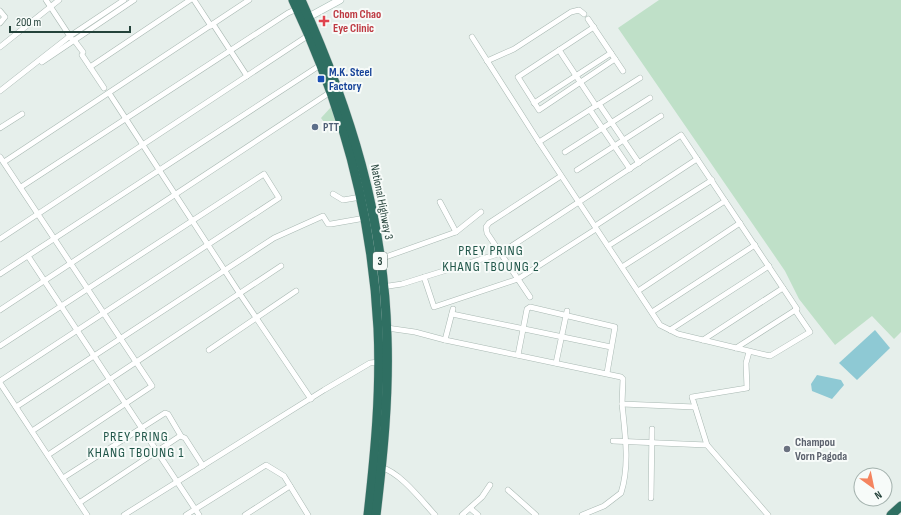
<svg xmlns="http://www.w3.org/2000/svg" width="901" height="515" font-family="'Sofia Sans Condensed',sans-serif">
	<rect width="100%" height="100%" fill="#e6efeb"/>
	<g fill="#bfe0c8">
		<polygon points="659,0 901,0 901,332 894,339 872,316 835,345 799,299 785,271 618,28"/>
		<polygon points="332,106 338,127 326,125 321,118"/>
	</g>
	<g fill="#8ec9d4">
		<polygon points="875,330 890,348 857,380 839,363"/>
		<polygon points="817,375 841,380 844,385 832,399 812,391 811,384"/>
	</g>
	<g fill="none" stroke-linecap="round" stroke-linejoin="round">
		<defs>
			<g id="street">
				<polyline points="46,0 71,38"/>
				<polyline points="194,0 211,26"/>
				<polyline points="0,11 5,17 0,23"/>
				<polyline points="588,19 623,71"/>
				<polyline points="213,24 247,76"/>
				<polyline points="594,27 518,77 539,110 615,59"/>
				<polyline points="472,37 539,142 660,325 678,334 770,356 810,332 795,310"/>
				<polyline points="74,40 83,52"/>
				<polyline points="0,47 59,0"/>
				<polyline points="559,50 596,106"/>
				<polyline points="82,55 104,88"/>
				<polyline points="487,61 514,49 571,12 579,10 584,14"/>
				<polyline points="42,62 134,0"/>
				<polyline points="90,67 190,0"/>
				<polyline points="0,91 70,36 124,0"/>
				<polyline points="109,93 240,294 311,399"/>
				<polyline points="534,103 611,53"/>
				<polyline points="599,104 639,163"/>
				<polyline points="590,110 630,169"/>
				<polyline points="0,128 22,114"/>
				<polyline points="539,142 640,78"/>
				<polyline points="565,152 650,98"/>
				<polyline points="0,157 152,386 48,455"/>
				<polyline points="4,162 249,0"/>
				<polyline points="577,170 661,116"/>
				<polyline points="21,187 288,13 299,8"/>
				<polyline points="333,194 343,200 361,197"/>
				<polyline points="440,202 456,232"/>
				<polyline points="595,226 697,159"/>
				<polyline points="0,239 309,35"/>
				<polyline points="608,246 712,180"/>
				<polyline points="28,256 199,515"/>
				<polyline points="380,259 456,232 481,212"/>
				<polyline points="622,267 725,201"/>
				<polyline points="0,274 322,64"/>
				<polyline points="424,277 434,307 518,279 596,229"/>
				<polyline points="382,287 402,284 501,253 681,135 797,309 736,348"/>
				<polyline points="638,291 740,223"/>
				<polyline points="530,297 487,233 486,227 489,223 561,176"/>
				<polyline points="0,310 332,91"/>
				<polyline points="652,312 755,245"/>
				<polyline points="452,314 611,347"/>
				<polyline points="387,328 415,332 445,340 621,377 623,379 622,404 695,407"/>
				<polyline points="670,330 769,266"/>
				<polyline points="445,340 453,309"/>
				<polyline points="703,340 783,288"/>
				<polyline points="0,346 264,174 279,198 0,381"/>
				<polyline points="209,350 296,291"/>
				<polyline points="518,355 527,309 530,307 615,327 607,373"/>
				<polyline points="556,363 567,311"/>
				<polyline points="0,383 87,515"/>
				<polyline points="16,407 274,238 323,216 328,224 331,224 365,218"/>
				<polyline points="32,431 281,266"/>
				<polyline points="613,441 707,445 768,515"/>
				<polyline points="707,445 692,397 747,388 746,363 749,352"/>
				<path d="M382 468C400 472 422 501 435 515"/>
				<polyline points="63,478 165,413 168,414 181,436"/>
				<polyline points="508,490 536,515"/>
				<polyline points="651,498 652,429"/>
				<polyline points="79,503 180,436 185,438 203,466"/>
				<polyline points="470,508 478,515"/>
				<polyline points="124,515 324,390 370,363 379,362"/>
				<polyline points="186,515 266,465 284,476 308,515"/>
				<polyline points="245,515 290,486"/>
				<polyline points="462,515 482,497 490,485"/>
				<path d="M582 515 604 506 621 493C630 465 625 433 622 404"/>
			</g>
			<polyline id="secondary" points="305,19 340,0"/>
			<g id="highway">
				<path d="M293 0C342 104 372 213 378 328 381 391 375 453 368 515"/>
				<path d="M301 0C350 109 384 217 387 337 389 397 383 456 376 515"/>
				<polyline points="891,515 901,506"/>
			</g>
		</defs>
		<use href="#street" stroke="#a8b8b2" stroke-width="6"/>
		<use href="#secondary" stroke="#a4bbb3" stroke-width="8"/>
		<use href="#highway" stroke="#c2cac8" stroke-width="10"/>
		<use href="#street" stroke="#fff" stroke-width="5"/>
		<use href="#secondary" stroke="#fff" stroke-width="7"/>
		<use href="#highway" stroke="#2f6f62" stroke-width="9"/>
	</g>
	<path fill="#e0444e" stroke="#f7fbf9" stroke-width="1.5" d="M322 15h4v4h4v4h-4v4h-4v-4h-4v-4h4z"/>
	<rect fill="#1a4fb4" stroke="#f7fbf9" stroke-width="1.5" x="317" y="75" width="8" height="8" rx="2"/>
	<circle fill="#5c6f8a" stroke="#f7fbf9" stroke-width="1.5" cx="315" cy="127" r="4"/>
	<circle fill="#6b7280" stroke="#f7fbf9" stroke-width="1.5" cx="787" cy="449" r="4"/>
	<g text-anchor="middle" stroke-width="4" stroke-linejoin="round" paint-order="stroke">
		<rect fill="#f7fbf9" stroke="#637a73" stroke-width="1" x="373" y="252" width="14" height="18" rx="3"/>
		<g font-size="11" font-weight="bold" fill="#24423a">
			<text x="380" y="265">3</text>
		</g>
		<g font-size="12" font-weight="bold" fill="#be3a42" stroke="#f7fbf9" text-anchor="start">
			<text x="333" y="18">Chom Chao<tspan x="333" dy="14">Eye Clinic</tspan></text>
		</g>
		<g font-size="12" font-weight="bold" fill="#164399" stroke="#f7fbf9" text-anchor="start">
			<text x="329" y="76">M.K. Steel<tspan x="329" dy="14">Factory</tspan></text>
		</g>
		<g font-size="12" font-weight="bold" fill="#4e5e75" stroke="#f7fbf9" text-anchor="start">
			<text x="323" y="131">PTT</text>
		</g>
		<g font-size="12" fill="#24423a" stroke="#f7fbf9">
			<text transform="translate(382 202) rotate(79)" y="4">National Highway 3</text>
		</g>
		<g font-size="12" font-weight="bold" fill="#5b616d" stroke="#f7fbf9" text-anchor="start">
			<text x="795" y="446">Champou<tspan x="795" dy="14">Vorn Pagoda</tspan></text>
		</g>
		<g font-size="14" letter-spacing="1" fill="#1f5548" stroke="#f7fbf9">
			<text x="491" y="255">PREY PRING<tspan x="491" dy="16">KHANG TBOUNG 2</tspan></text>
			<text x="136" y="441">PREY PRING<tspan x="136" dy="16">KHANG TBOUNG 1</tspan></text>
		</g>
	</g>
	<g transform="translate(873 487) rotate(147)"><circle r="19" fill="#f7fbf9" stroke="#a3b1ad"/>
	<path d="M0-3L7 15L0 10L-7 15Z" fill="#f4845f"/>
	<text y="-6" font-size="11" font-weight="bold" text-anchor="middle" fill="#24423a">N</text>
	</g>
	<path d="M10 26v6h120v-6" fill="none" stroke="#24423a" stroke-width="2"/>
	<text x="16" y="26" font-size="12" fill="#24423a" stroke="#f7fbf9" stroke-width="3" paint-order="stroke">200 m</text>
</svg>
